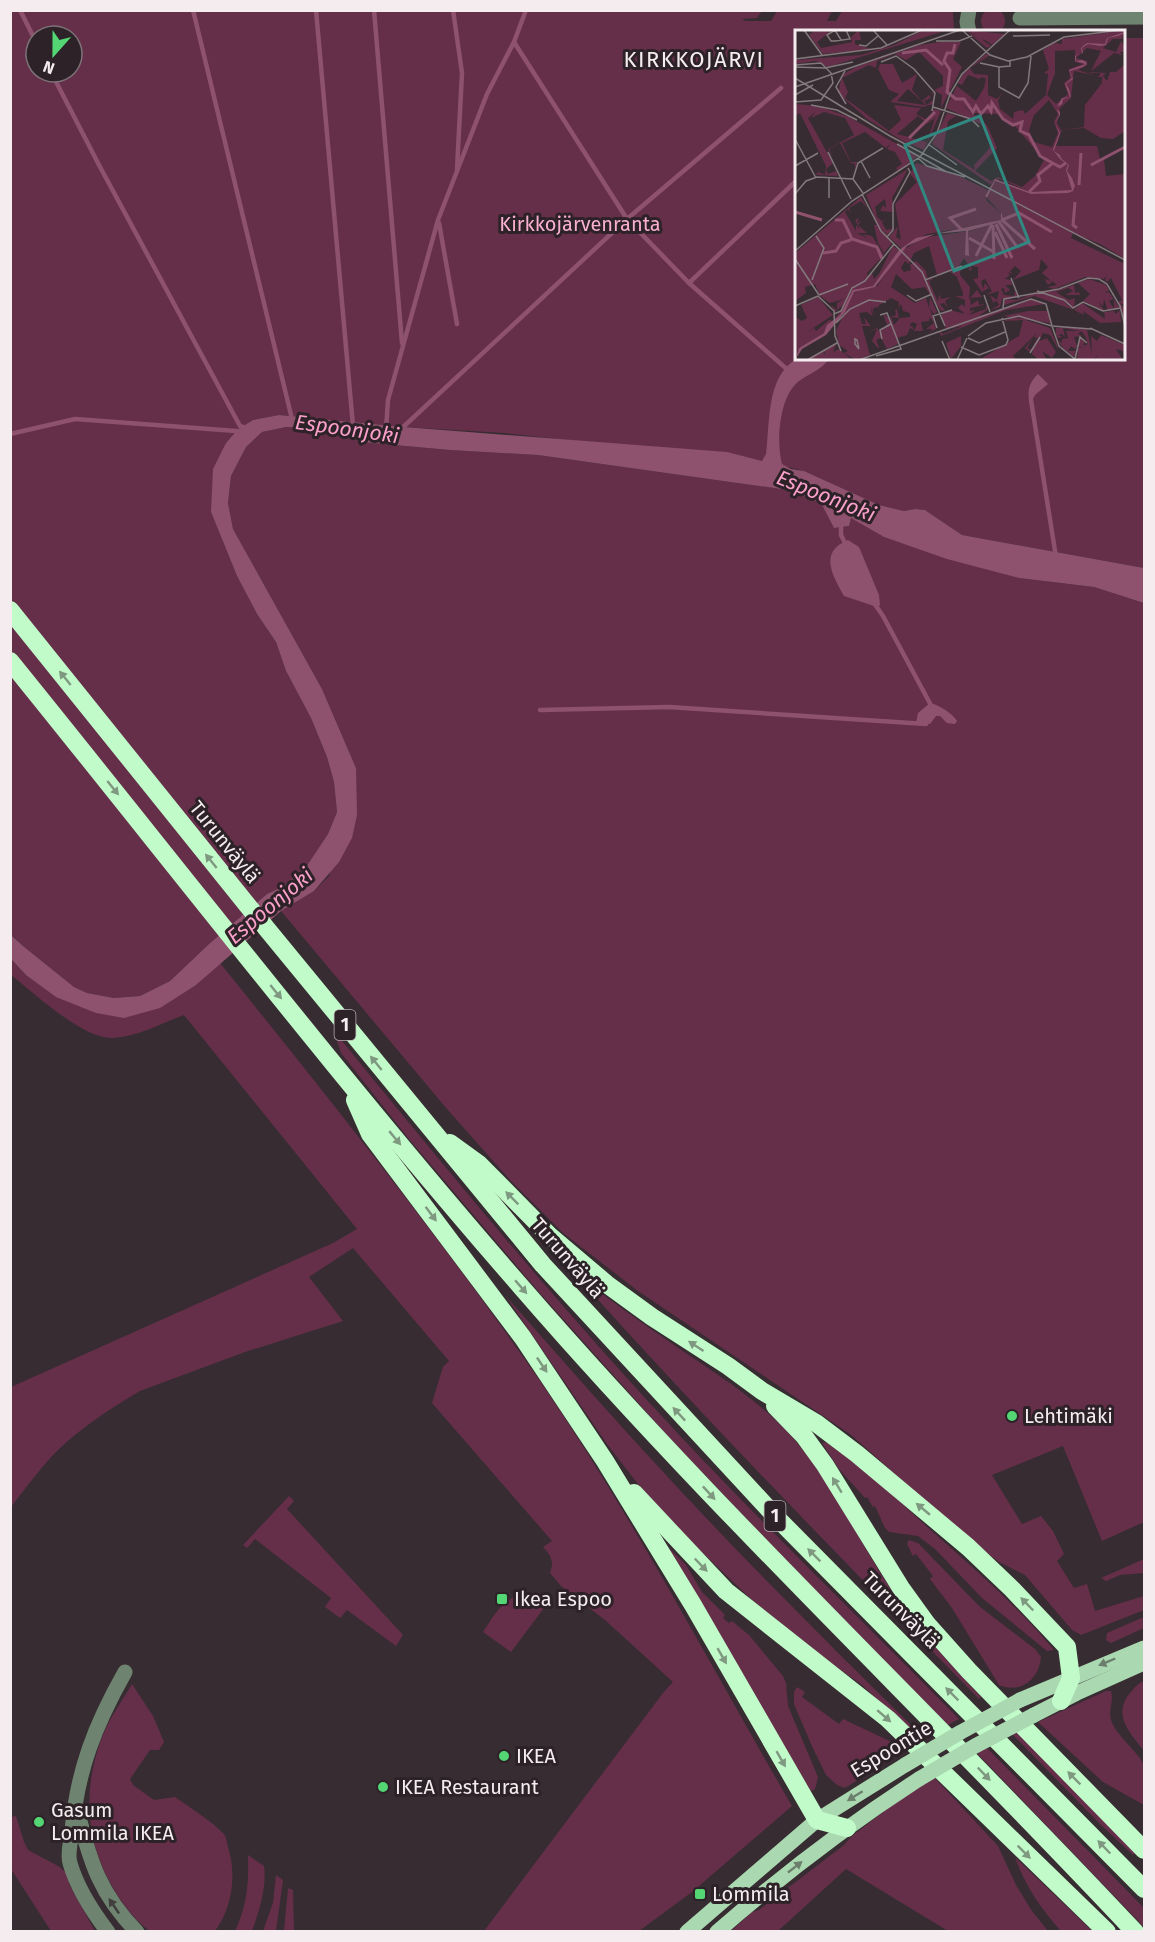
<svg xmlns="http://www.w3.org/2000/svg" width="1155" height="1942" font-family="'Fira Sans',sans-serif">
	<rect width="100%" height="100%" fill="#372c31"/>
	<g fill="#652f4a" fill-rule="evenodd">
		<circle cx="993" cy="21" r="12"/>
		<path d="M11 11H762L757 18 742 19 745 21H771L777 11H832L827 21H836L842 11H953L954 31 796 32V358H1124V38H1144V568L962 535 925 510 915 509 904 511 879 505 804 471 763 461 504 433 404 427 279 415 253 420 238 429 226 443 211 512 237 576 257 614 276 642 286 671 311 718 327 757 334 782 337 812 328 834 306 867 282 887 267 894 209 944 170 981 140 996 114 998 87 993 74 987 23 946 11 934ZM36 36H72V72H36Z"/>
		<polygon points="286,427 321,428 361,442 450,450 538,455 788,490 821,503 834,528 849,526 851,517 884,537 1019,578 1094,587 1144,603 1144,1522 1102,1541 1063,1446 992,1475 1022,1524 1041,1516 1053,1531 1064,1554 1057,1561 1074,1588 1087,1584 1095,1611 1144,1596 1144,1610 1081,1635 1072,1630 1025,1575 999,1562 966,1537 850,1434 638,1291 563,1233 511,1181 447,1109 281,911 314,891 329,876 356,768 322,689 233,529 228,503 231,476 246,447 262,432"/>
		<path d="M11 959 26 975 96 1013 196 985 220 963C329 1098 438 1235 538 1378 632 1515 709 1663 792 1806L692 1892 639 1931H484L663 1693 673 1682 605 1620 561 1586 550 1573C554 1561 552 1557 543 1547L552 1541 432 1403 443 1367 449 1361 353 1248 309 1277 343 1321 245 1352 140 1391C111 1408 82 1427 58 1450 40 1468 26 1488 11 1507V1387L333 1243 357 1229 184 1015C162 1023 137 1037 113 1038 84 1040 34 993 11 975Z"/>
		<path d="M334 1031C447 1170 560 1308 683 1439 773 1535 867 1625 959 1719L948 1725 810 1586 667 1435 538 1291 408 1138 341 1053Z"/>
		<path d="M575 1274C608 1298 640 1322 674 1345 716 1374 758 1399 792 1437 830 1480 855 1534 886 1582 913 1624 947 1661 981 1697L979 1699C842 1559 705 1420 575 1274Z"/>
		<path d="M505 1295C562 1360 619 1425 678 1488 757 1573 839 1654 921 1735L918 1737 862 1685 825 1659 751 1599 687 1538 641 1488 607 1444Z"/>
		<path d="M826 1442C865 1469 900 1502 935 1534 977 1571 1018 1607 1054 1650L1047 1651 982 1598 935 1549 918 1536 889 1532 885 1528 875 1506 873 1507 867 1497 865 1498 839 1469 822 1443Z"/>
		<polygon points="289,1496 294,1501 287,1509 403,1635 396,1646 347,1610 340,1618 325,1607 331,1598 255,1539 247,1548 243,1545"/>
		<path d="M909 1540 918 1543 980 1607 1035 1649 1041 1657C1039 1680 1020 1694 999 1685L952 1608 930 1579 933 1576 916 1554 913 1556 907 1544Z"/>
		<polygon points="665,1544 686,1565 702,1592 725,1615 723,1618 729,1623 732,1621 749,1635 783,1676 786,1683 788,1706 818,1777 815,1789 812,1791 810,1790"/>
		<polygon points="1144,1559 1144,1573 1120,1575 1106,1581 1101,1578"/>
		<path d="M526 1592 541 1593 550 1600 511 1652 483 1632C496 1612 502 1600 526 1592Z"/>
		<polygon points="1144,1617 1144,1628 1111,1643 1106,1640 1107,1633"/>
		<path d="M1144 1681V1751C1130 1733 1112 1715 1130 1693 1135 1687 1137 1684 1144 1681Z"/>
		<path d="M132 1684 153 1716 164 1742 159 1750H150L130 1779 133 1785 154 1800 175 1797C189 1807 213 1822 224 1834 226 1837 227 1842 228 1847 237 1875 232 1908 215 1931 205 1931 158 1934 151 1931 138 1925 119 1899 112 1886 83 1836 83 1780 106 1728 113 1713 124 1698 132 1684Z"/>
		<polygon points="797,1687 805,1692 802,1697 839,1724 843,1719 898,1745 904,1750 845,1788 837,1785 826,1775 811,1744 794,1704 794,1692"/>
		<path d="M1106 1691H1111C1114 1701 1108 1710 1111 1720 1116 1736 1141 1754 1144 1766 1147 1775 1145 1795 1144 1805L1103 1782 1038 1722Z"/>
		<polygon points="1016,1730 1135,1853 1133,1855 1101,1825 1011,1733"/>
		<polygon points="986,1747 1144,1908 1144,1927 976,1752"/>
		<polygon points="933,1776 998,1846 1016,1885 1032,1911 1048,1931 948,1931 846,1869 778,1931 730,1932 752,1912 759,1910 844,1845 852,1836 922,1782"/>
		<polygon points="16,1816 24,1842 28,1850 58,1866 67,1873 70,1886 95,1931 51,1931 11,1869 11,1817"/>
		<path d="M248 1855 264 1866C267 1887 259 1912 252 1931H235C247 1906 249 1883 248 1855Z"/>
		<path d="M1015 1857 1092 1931H1061C1041 1909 1025 1886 1015 1857Z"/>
		<polygon points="276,1875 283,1880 276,1931 263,1931 273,1903"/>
		<polygon points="288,1888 293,1890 294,1931 284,1931"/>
	</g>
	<g fill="#8e526e">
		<path d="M797 359H829C821 370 810 373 799 381 779 396 776 442 782 464L791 469 804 471 879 505 904 511 915 509 925 510 962 535 1144 568V603L1094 587 1019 578 947 559 884 537 851 518 849 526 834 528 821 503 788 490 538 455 450 450 361 442 321 428 286 427 262 432 246 447 231 476 228 503 233 529 322 689 356 768 357 815 352 838 339 862 314 891 281 911 196 985 160 1008 124 1018 96 1013 56 997 26 975 11 959 10 934 23 946 74 987 87 993 114 998 140 996 170 981 209 944 267 894 282 887 306 867 328 834 337 812 334 782 327 757 311 718 286 671 276 642 257 614 237 576 211 512 213 469 226 443 238 429 253 420 279 415 404 427 727 452 762 461 766 454C770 424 766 375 797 359Z"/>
		<path d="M1038 374 1048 384 1035 395 1030 405C1027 393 1028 383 1038 374Z"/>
		<path d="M848 540 859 547 879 595 880 605 877 607 844 596C833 576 818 552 848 540Z"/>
		<path d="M930 703C939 705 952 713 957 721L955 724 947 723 940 716H936L930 724 916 723 918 713Z"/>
	</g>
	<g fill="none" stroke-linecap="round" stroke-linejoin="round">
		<g stroke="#8e526e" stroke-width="4.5">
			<polyline points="20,10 36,42"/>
			<polyline points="193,10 292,419"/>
			<polyline points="316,10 353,426"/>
			<polyline points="374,10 402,343"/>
			<polyline points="453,10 462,73 457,169"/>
			<polyline points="514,42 627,219 689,283 789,371"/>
			<polyline points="51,72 99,165 240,426 246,428"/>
			<polyline points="439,223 457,324"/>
			<polyline points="689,283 796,181"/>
			<polyline points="1031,400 1056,557"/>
			<polyline points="401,429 627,219 781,88"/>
			<polyline points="386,430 388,400 438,220 487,94 514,42 526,10"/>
			<polyline points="10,434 75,419 236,431 242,433"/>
			<polyline points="841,521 841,535 846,545"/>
			<polyline points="874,603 883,616 933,709"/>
			<polyline points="540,710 669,707 926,724"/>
		</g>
		<g stroke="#6e8470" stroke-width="15">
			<polyline points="969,10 967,22 969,32"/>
			<polyline points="1020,18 1144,17"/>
			<path d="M78 1813C90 1862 100 1894 137 1932"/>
			<path d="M108 1932C92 1911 77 1888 70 1863 67 1854 71 1841 72 1831 77 1771 95 1725 125 1672"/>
		</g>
		<g stroke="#aad9b1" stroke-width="15">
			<polyline points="1020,1700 1144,1648"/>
			<polyline points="1034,1715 1077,1693 1144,1663"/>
			<polyline points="687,1932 817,1820 905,1765"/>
			<path d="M717 1932C781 1876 848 1825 919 1779"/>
		</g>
		<g stroke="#c2fbca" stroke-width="18">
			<polyline points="10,610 248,906 543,1265 777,1518 1144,1889"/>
			<path d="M10 661C180 871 345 1085 523 1289 717 1513 933 1716 1135 1932"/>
			<polyline points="355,1100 370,1134 523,1338 605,1461 693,1605 817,1820 847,1828"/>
			<polyline points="450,1143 479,1164 549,1235 608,1285 652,1317 728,1366 762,1391 816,1423 857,1454 968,1547 1012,1589 1067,1647 1071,1678 1061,1701"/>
			<polyline points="775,1406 804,1436 825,1465 901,1588 927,1624 969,1671 1144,1850"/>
			<polyline points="634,1493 726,1591 888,1719 1107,1932"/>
		</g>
		<g stroke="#aad9b1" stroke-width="15">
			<polyline points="905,1765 961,1732 1020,1700"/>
			<polyline points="919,1779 975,1746 1034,1715"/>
		</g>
	</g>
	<defs><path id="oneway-solid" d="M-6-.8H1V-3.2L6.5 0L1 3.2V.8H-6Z" transform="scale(1.5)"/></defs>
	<g fill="#7f9981">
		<use href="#oneway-solid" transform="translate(65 678) rotate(-129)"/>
		<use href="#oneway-solid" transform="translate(113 788) rotate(51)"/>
		<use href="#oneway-solid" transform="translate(211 861) rotate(-129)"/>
		<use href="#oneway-solid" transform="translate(276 992) rotate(51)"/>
		<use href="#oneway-solid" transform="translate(376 1063) rotate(-129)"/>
		<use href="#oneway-solid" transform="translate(395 1138) rotate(50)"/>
		<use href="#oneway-solid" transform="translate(512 1198) rotate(-135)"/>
		<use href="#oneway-solid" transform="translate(431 1214) rotate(53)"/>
		<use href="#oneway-solid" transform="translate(521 1287) rotate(49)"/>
		<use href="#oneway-solid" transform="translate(696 1346) rotate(-147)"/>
		<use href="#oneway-solid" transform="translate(542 1365) rotate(56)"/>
		<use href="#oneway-solid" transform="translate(679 1414) rotate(-133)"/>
		<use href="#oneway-solid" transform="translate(837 1485) rotate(-121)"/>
		<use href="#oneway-solid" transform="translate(709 1493) rotate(47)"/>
		<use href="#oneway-solid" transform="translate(923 1509) rotate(-140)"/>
		<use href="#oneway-solid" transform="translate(814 1555) rotate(-135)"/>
		<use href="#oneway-solid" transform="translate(701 1565) rotate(46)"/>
		<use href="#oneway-solid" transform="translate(1027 1604) rotate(-134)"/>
		<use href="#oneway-solid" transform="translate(722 1656) rotate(60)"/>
		<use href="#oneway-solid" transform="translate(952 1694) rotate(-135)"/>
		<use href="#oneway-solid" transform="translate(884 1716) rotate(41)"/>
		<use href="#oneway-solid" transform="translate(781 1759) rotate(60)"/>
		<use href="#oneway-solid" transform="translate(984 1774) rotate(46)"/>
		<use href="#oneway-solid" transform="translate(1074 1778) rotate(-135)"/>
		<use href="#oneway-solid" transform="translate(1104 1847) rotate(-134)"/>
		<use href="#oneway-solid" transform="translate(1024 1852) rotate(45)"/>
	</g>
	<g fill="#6c7e6c">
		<use href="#oneway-solid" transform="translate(1107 1662) rotate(157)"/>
		<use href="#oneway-solid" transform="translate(855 1796) rotate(148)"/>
		<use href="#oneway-solid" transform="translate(795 1867) rotate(-38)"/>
	</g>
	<use fill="#403f3d" href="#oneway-solid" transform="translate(114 1906) rotate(-124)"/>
	<g fill="#53d673" stroke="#2d2227" stroke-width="2">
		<circle cx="1012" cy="1416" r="6"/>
		<rect x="496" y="1593" width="12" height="12" rx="3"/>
		<circle cx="504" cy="1756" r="6"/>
		<circle cx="383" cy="1787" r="6"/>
		<circle cx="39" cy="1822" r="6"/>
		<rect x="694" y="1888" width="12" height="12" rx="3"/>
	</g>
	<g text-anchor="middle" stroke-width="6" stroke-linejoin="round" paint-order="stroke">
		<g fill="#2d2227" stroke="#b8afb3" stroke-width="1.5">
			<rect x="334.5" y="1010" width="21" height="30" rx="4.5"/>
			<rect x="764.5" y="1501" width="21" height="30" rx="4.5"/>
		</g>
		<g font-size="18" font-weight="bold" fill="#f4ecef">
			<text x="345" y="1031">1</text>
			<text x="775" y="1522">1</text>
		</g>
		<g font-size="20" fill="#f8afd0" stroke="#2d2227">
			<text x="580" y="231">Kirkkojärvenranta</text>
		</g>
		<g font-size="20" fill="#f4ecef" stroke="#2d2227">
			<text transform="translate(225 842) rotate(51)" y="7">Turunväylä</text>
			<text transform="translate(568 1258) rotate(49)" y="7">Turunväylä</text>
			<text transform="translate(901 1610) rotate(45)" y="7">Turunväylä</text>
			<text transform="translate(891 1749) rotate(-31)" y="7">Espoontie</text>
		</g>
		<g font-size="20" fill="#f4ecef" stroke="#2d2227" text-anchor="start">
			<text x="1024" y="1423">Lehtimäki</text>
			<text x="514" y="1606">Ikea Espoo</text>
			<text x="516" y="1763">IKEA</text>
			<text x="395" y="1794">IKEA Restaurant</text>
			<text x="51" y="1817">Gasum<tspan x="51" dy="23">Lommila IKEA</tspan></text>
			<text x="712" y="1901">Lommila</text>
		</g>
		<g font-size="21" font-style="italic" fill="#faa0ca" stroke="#2d2227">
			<text transform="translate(347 429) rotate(8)" y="7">Espoonjoki</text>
			<text transform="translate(826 496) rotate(22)" y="7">Espoonjoki</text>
			<text transform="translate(270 906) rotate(-40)" y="7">Espoonjoki</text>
		</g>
		<g font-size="22" letter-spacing="1.5" fill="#f4ecef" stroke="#2d2227">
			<text x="694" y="67">KIRKKOJÄRVI</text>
		</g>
	</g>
	<g transform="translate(795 30)">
		<rect width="330" height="330" fill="#372c31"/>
		<path d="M20 0H37L22 12 26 18 57 12 56 7 64 0 66 10H60V14L76 19 28 24 14 5ZM129 0H153L33 37 21 31 0 34V30L66 25 99 15ZM170 0 184 9 172 0 210 4 197 15 192 11 186 9 196 16 192 18ZM330 0 327 9H318L308 18 321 22 326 11 330 17V22H325L327 25 293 16 319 23 295 42 311 43 308 46 312 51 315 42H321L330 34V101L318 109 306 108 289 98 267 100 261 116H302L305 129 330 116 309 130 311 146 330 144V229L305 214 278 203 276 208 330 234V275L325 273 330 279V294L323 272 327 270 316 248 312 252 310 250 312 245 309 249 290 247 259 259 252 257 262 255 257 251 255 254H252L250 249 256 251 247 243 253 237 246 229 244 240 218 250 226 241 220 236 215 241 218 244 213 242 215 245 210 249 216 250 217 255H210L215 260 210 263 209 258 206 259 209 265 219 266 220 261 223 266 207 269 205 277 195 280 204 275 202 271 194 274 198 272 195 265 202 270 204 261 191 265 197 261 190 249 186 251 188 259 190 253 194 258 187 262 178 249 183 248V237L176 236 177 240H173L175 238 169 228 164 236 142 245 134 216 119 223 114 234 110 231 106 238 109 242 116 240 115 235 121 231 131 241 133 253V251L135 249H138L134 251 136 256 140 254 136 256 143 272 144 264 146 269 156 267 150 271 153 279 149 273 145 274 150 280 146 281 130 257 117 259 101 244 96 257 120 273 131 268 134 278 135 267 142 282 139 284 135 278 141 299 133 303 138 299H131L139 293 135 287 134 291 126 292 128 301H119L122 294 117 292 114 297 116 296 118 297 119 300 115 298 112 305 102 308 103 314 92 319 86 308 81 310 84 317 88 316 83 318 77 311 82 299 73 302 82 298 81 294 84 302 92 295 88 284 96 289 95 287 101 285 100 280 102 279 104 288 96 287 99 295 105 288 115 287V283L108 281 106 274 103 278 104 272 96 268 83 276 86 284 83 277 78 278 79 286 76 276 77 286 72 282 64 283 67 294H71L69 287 76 296H67L75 325 61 330 49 323 53 321 44 315 41 301 59 262 82 256 107 220 131 207 175 201 202 192 132 204 106 218 94 207 103 196 101 207 106 210 100 174 122 152 115 144 121 133 160 144 193 160 190 166 192 171 206 183 207 191V184L192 168 200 151 236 164 249 163 235 162 205 149 198 151 196 155 137 114 152 83 161 86 153 91 148 120 180 140 179 135 194 119 196 111 190 96 151 78 162 56 181 71 189 58 191 49 187 47 184 49 173 45 167 55 163 53 169 43 191 24 195 25 175 38 179 44 193 45V65L202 69 208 63 203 70 205 79 218 89 219 82 228 80 230 84 251 65 253 44 249 43 254 39 248 20 259 13 267 14V9ZM292 18 306 21 295 43H305L304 47 283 40 292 35V31L281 28ZM280 20V32L288 34 274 39 275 48 269 53 273 64 261 74 252 65 260 43V21ZM279 41 307 47V53L290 75 289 97 266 100 262 93 265 78 276 68ZM254 70 263 84 259 92 263 103 257 117 238 112 234 100 239 85ZM166 74 179 83 202 84 221 97 249 130 240 146 227 157 203 147 196 151 180 141 202 118 192 95ZM145 12H166L158 29 167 37 146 78 147 65 139 60 148 56V46L124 22 111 30 100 24 82 31 81 38 74 35 47 48 53 62 50 68 94 101 106 90 99 75 126 78 121 84 134 91 138 79 146 81 129 120 108 111 72 89 43 63 47 45 61 37 125 15ZM123 86 132 93 114 107 102 104ZM140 88 132 112 116 108 122 101ZM85 34H98L107 53 122 44 117 60 127 71 134 65 136 68 129 71 132 75 138 70 139 64 134 63H140L138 74 128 77 95 72 104 64 94 60 83 39ZM113 59 130 74V75L102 71ZM0 74 23 76 54 87 123 126 103 141 101 138 107 134 100 122 92 119 96 113 91 118 70 102 47 113 56 132H62L60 140V134L56 133 45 113 34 119 38 129 33 119 59 105 50 88 29 82 16 88 20 82 13 88 38 133 31 139 33 144 41 141 43 146 21 145 23 142 30 145 31 136 5 83 0 86ZM113 139 97 168 99 182 85 181 88 175 91 178 90 169 80 177 82 187 87 191 92 188 87 192 91 200 99 198 92 205 85 199 97 213 89 223 83 213 79 195H83L71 165ZM66 167 73 179 66 171 54 178 56 183 53 179 50 182 61 201V195L65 200 60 190 64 188 62 193 66 191 63 195 72 203H62L74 209 67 204 77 206 89 225 72 243 73 247 77 243 79 249 84 244 98 216 104 220 78 256 56 264 51 278 40 290 49 274 40 282 36 275 42 280V273L49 269 35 273 25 266 20 254 10 257 11 263 0 271V223ZM166 237 165 245 175 257 174 269 182 260 187 267 175 268 176 275 183 270 184 275 188 274 189 275 175 278V281L180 280 174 285 191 279V275L193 279 184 286 236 269 250 274 211 280 146 306 144 301 148 304 168 296 151 299 146 285 155 280 170 284 163 278 167 274 170 277V270L160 266H168V263L162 247 155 242ZM294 249 311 255 314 260 310 263 314 262 324 277V278L319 279V269L314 271 319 279 313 281 309 269 308 276 303 272 310 281 288 271 295 264 283 253ZM279 255 280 263 284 262 285 265H270L278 261 273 258 261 262 274 270 280 268 279 278 267 270 277 279H276L239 266 209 275 210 269 222 270 244 261H260ZM23 267 38 285 9 304 19 298 21 301 34 290 39 291 29 303 4 318 0 327V287L7 291 12 288 6 275ZM287 273 310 289 309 282 319 281 321 284 325 280 326 292 305 293 288 281 289 285 279 280ZM233 281H253L255 293 208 286ZM218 287 225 288 255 298 263 317V319L255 305 248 303 244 311 252 308 261 322 257 328 247 321 252 330H244L237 324 238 319 235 322 230 318 238 308 232 318 236 320 243 307 239 308 241 304 218 326 221 330H184L224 306 228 290 209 291ZM274 297 292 299 297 324 296 306 302 311 306 305 330 315V330L328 321 321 319 328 330H300L303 325 298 330H282L283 318H289L283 317 285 308 290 311 288 316 293 314 290 306 286 301 283 304 287 306 279 307 282 316 280 319 276 316 273 321H281L279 327 269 319 265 314 263 310 267 313V309L273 308 271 301H284L268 298 270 307 267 304 263 305 268 307 263 308 261 305V298ZM166 306V316L156 329 151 313ZM41 314 38 322 44 319 57 330H9L28 322 31 325 29 321Z" fill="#652f4a" fill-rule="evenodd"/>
		<path d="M330 2V3L323 6 313 8 311 15 305 16 293 14 287 18 288 23 281 25V31L287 30 291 32 292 34 288 37 275 41 278 49 271 54 274 59 276 67 268 69 267 74 262 77V79L265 82V85L260 93 265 103 259 121 265 125 266 128 268 130 274 135 272 141 277 148 280 156 278 161 273 163 236 164 200 151 192 168 207 184 208 189 205 192 173 201 174 226 170 225 171 201 140 204 112 216 80 257 59 262 50 282 31 305 7 319 0 330 4 318 29 303 32 295 45 285 58 260 78 256 104 220 121 208 206 190V183L190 166 200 149 235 162 277 160 271 140 273 135 265 129 258 120 264 103 260 93 264 85 262 79V77L267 68 275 67 270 54 277 48 274 40 291 34 280 31V26L287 23 286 18 288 16 292 13 310 14 312 8Z" fill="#8e526e"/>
		<path fill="none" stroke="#8e526e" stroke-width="3" d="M160 14 158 23H152L149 31 155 40 152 62 161 69H169L178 82 181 76 186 84 193 76 196 81 197 73 208 89 218 95 227 92 225 101 234 105 245 126 265 137 271 133M107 23 131 20 148 35M114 108 140 82M296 135 330 117M284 155 286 123M234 162 245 151 243 145 258 133M280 172 278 195 282 198M0 182 27 190M40 190H48L57 209 82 217 87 229M207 190 224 183 257 202M207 190 240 219M204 192 222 217M201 194 217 228M198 195 199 229M167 200 155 188 181 179M200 202 212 228M174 208 199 222M28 223 41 221 46 213 56 210M181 226 197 194"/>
		<path fill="none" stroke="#83797d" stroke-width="1.5" d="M9 0 27 25M78 0 92 15M167 0 195 25 213 31 232 27 269 7 326 0M218 6 255 5M46 10 40 0 32 5 36 11H40L55 9 51 0M141 11H164L177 6M64 15 71 16 83 6M0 29 86 18 127 0M86 32 101 26 119 39 140 63 137 81M185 33 204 37 215 36V31M0 35 26 33 36 43 38 53 26 70 0 72M0 37 30 38 58 32M204 37V57L224 68 233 53 236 26M50 41 41 57 51 74M0 48 95 106 330 230M0 57 165 0M0 65 18 55M16 75 42 80 62 90M138 77 176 89 184 97M0 109 21 148M102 114 150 141M133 114 162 135M33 122 56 169M123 128 132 136 170 147M66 131 75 148M0 136 23 123M34 148V168M58 149 63 133 88 118M0 164 11 151 22 147 58 149 68 163M67 164 86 201 127 242 150 296M92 207 98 200V174L115 142 113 138M0 221 57 171 125 127 142 103 155 64 167 44 215 0M0 229 24 265M216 248 224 268M17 250 29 218 21 206M130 250 167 236M242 261 269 270 278 278 288 272 308 281 326 278M24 265 53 254M112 265 121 271 137 264M189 265 195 282M23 266 39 281 40 306 46 321M0 276 23 266M208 278 209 269 264 259 293 248 304 249 312 254 325 276 330 296M39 284 46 281 57 258 70 251 99 214M41 293 55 279 74 270 91 272M142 298 138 286 157 280M295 298 330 314M173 306 191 293 224 286 257 296 264 316 281 330M173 308 184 313 210 302M60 309 62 310 64 319 60 314ZM87 309 85 300 96 294M147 311 155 330M166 317 184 325 211 315 213 310 207 288M235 323 245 307M81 326 106 319 92 283 85 285M14 329 42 313M280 329 285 307 292 313M64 330 236 269 251 274 257 296 296 299M162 330 172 308"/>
		<path fill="#318881" fill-opacity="0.15" stroke="#318881" stroke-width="3" d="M185 86 234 212 159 241 110 115Z"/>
		<rect width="330" height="330" fill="none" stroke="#f4ecef" stroke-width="3"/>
	</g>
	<rect width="1155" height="1942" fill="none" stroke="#f4ecef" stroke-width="24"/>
	<g transform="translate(54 54) rotate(201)"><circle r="28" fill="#2d2227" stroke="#7d7377" stroke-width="1.5"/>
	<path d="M0-4.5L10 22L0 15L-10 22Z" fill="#53d673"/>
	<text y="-9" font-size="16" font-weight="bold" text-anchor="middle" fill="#f4ecef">N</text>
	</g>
</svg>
